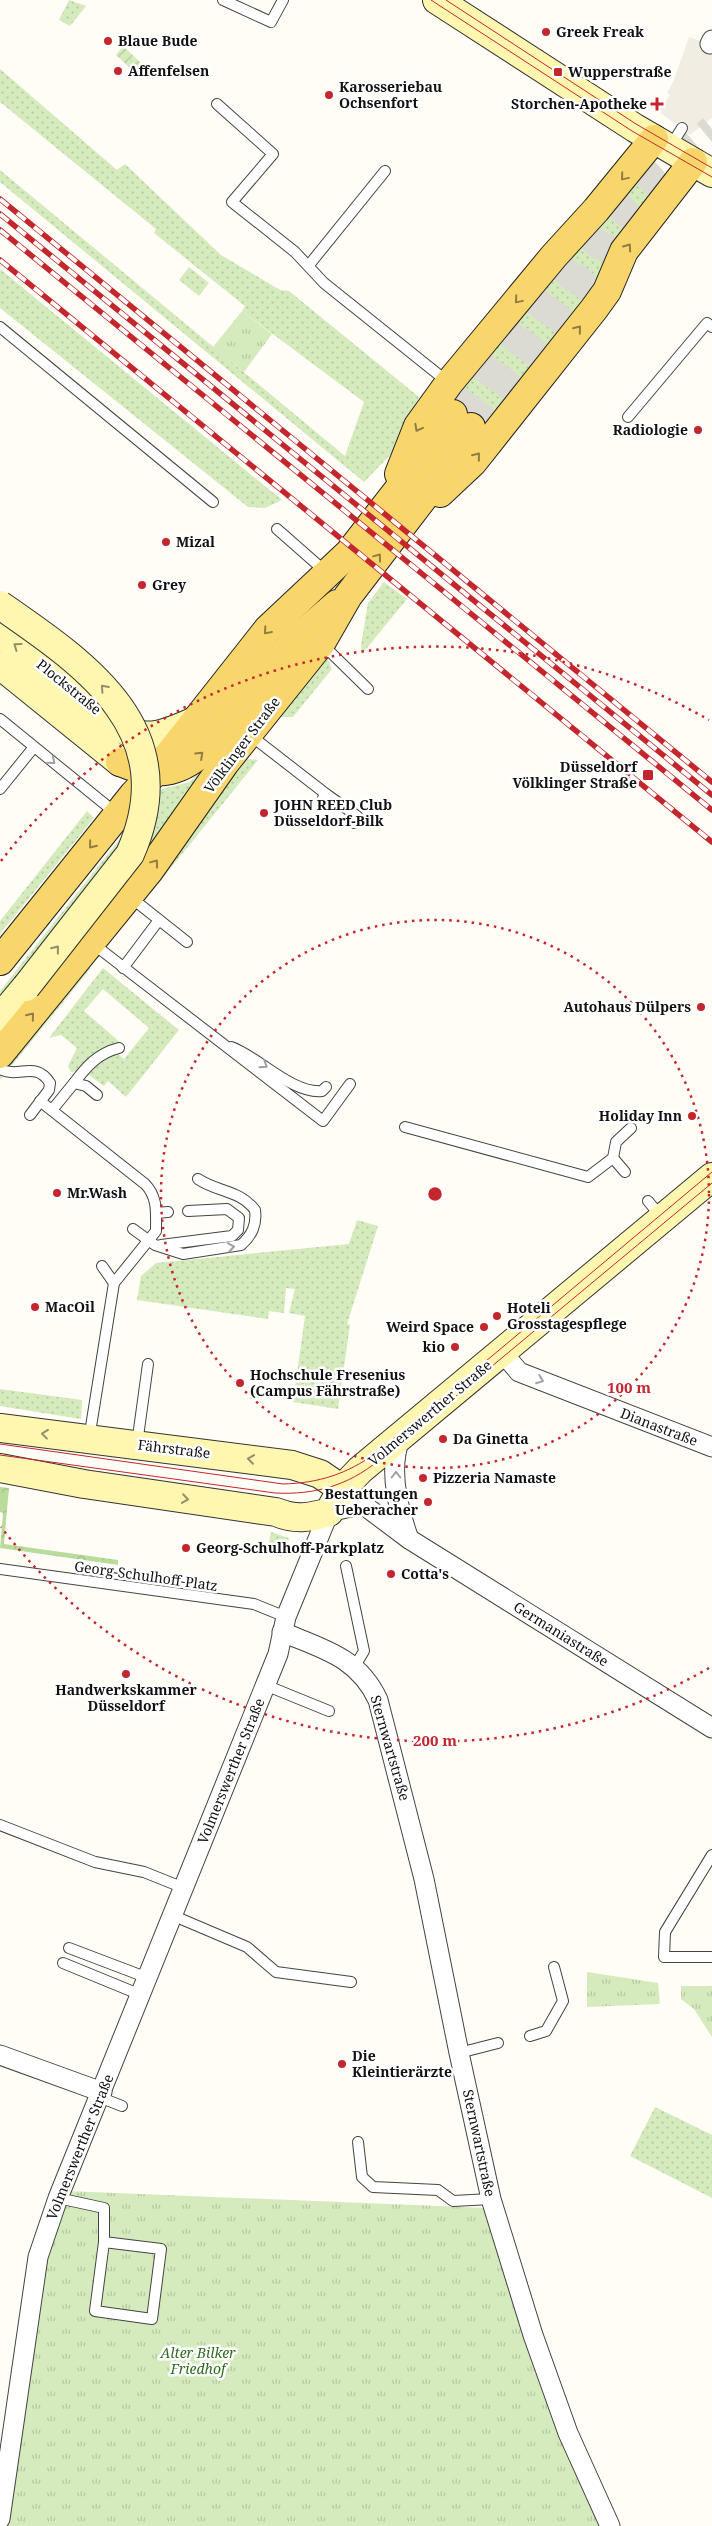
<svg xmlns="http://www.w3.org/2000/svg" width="712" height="2526" font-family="'Noto Serif',serif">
	<defs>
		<pattern id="grass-dots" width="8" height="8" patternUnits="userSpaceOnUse" patternTransform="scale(1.25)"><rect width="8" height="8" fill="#d5ebbd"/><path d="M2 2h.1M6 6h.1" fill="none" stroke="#b6c8a1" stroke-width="1.8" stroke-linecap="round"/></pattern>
		<pattern id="forest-crowns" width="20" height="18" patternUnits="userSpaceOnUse" patternTransform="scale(1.25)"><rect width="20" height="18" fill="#b9dc9c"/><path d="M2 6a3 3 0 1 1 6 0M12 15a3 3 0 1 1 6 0" fill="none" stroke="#9ebc85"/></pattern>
		<pattern id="park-tufts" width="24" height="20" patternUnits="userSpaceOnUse" patternTransform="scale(1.25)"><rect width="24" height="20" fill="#d5ebbd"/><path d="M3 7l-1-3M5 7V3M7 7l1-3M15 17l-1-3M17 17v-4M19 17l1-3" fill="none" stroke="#b6c8a1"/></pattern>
		<pattern id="garden-furrows" width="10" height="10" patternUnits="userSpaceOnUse" patternTransform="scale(1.25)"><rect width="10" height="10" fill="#d5ebbd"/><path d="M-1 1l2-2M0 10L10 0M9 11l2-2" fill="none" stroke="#b6c8a1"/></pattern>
	</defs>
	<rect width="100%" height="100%" fill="#fffdf5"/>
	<g fill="url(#grass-dots)">
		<polygon points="69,0 86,6 70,26 59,20"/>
		<polygon points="0,69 117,170 125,164 221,255 280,290 289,291 419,397 393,452 364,482 0,182 0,170 345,456 364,402 242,311 245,306 154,233 156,229 0,102"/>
		<polygon points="635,176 661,189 598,293 482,435 442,408"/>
		<polygon points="189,267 209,283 199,296 179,280"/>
		<polygon points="0,269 282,500 265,508 248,507 0,308"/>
		<polygon points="384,582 407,599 362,654 361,645 368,603"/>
		<polygon points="303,643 198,788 0,1042 0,991 152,798 162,789 190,782"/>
		<polygon points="327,657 332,669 293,717 279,717"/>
		<polygon points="242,758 258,760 149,895 149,885"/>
		<polygon points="87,811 94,818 0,934 0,921"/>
		<polygon points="81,966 91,968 0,1080 0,1067"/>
		<polygon points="103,968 179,1030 126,1097 108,1081 104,1086 86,1073 94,1062 117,1053 124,1059 149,1028 103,989 84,1011 121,1043 100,1050 77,1071 71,1072 68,1066 77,1048 61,1035 49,1038"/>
		<polygon points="357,1220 378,1226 347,1324 350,1325 338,1409 293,1402 305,1316 289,1313 295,1289 286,1288 284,1313 269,1311 268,1319 137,1300 141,1276 156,1263 349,1244"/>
		<polygon points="0,1389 82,1400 81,1419 0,1406"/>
		<polygon points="271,1532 289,1538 286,1552 282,1557 272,1554 269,1542"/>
		<polygon points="655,2107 712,2135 712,2198 630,2156"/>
	</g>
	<polygon fill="url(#forest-crowns)" points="0,1487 9,1488 4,1544 118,1560 118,1565 0,1548 3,1513 0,1512"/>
	<g fill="url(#park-tufts)">
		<polygon points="242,311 272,334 244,372 213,347"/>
		<polygon points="587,1972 658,1983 660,2004 587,2007"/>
		<polygon points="681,1986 712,1986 712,2037 694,2009 681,1999"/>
		<polygon points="67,2191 488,2208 606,2526 5,2526 44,2256"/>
	</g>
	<polygon fill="url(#garden-furrows)" points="123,46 142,64 135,73 116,55"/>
	<polygon fill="#f1ede2" points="689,37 712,45 712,118 690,135 658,111 662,106 666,107 663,105 670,95 667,93 674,80"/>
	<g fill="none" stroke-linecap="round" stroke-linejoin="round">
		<g stroke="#dbdad3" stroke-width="28" stroke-dasharray="28 14" stroke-linecap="butt">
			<path d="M453 414C527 310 613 210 712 129"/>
			<path d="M471 427C521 359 573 291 632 231"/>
		</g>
		<defs>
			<g id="lane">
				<polyline points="223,0 271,22 283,0"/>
				<polyline points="217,104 273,154 232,202 295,252 324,283 449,383"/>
				<polyline points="670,147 682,128"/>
				<polyline points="309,265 385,171"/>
				<polyline points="0,327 213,502"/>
				<polyline points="628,417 707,323 712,327"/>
				<polyline points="277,529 327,573"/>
				<polyline points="322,644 368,689"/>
				<polyline points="0,719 117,814"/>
				<polyline points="250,735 326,794 323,798"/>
				<polyline points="0,789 34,747"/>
				<polyline points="326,794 357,816 354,823"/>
				<polyline points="129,896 187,942"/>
				<polyline points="92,943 323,1121 350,1084"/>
				<polyline points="123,968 159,920"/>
				<path d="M231 1047C259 1057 292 1094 322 1091L326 1087"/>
				<path d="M0 1069C19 1079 35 1060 50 1083L49 1090 30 1115"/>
				<path d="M74 1083C86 1067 98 1053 119 1048"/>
				<path d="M40 1101 145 1184C158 1197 156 1213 156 1231L114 1283 89 1439"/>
				<polyline points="52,1110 74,1083 86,1086 97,1095"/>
				<polyline points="405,1127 588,1177 613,1158 625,1172"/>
				<polyline points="613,1158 616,1142 631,1128"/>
				<polyline points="648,1201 662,1218"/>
				<polyline points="156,1213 168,1212"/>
				<path d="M133 1229 155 1245 183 1254 241 1245C252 1235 257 1225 255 1210 240 1190 217 1192 198 1179"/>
				<polyline points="161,1245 232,1236 238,1230 239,1218 227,1209 188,1211"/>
				<polyline points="102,1266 114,1283"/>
				<polyline points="137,1444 148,1364"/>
				<polyline points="346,1566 364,1651 355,1666"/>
				<polyline points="0,1569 254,1604 286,1617"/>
				<polyline points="265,1685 329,1711"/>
				<polyline points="0,1825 95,1862 144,1872 184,1888"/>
				<polyline points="712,1855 665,1932 664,1957 712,1957"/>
				<polyline points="174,1916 247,1947 276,1972 351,1982"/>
				<polyline points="69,1948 148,1978"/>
				<polyline points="63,1963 141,1995"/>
				<polyline points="530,2036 546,2031 563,2001 554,1967"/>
				<polyline points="459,2053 498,2043"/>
				<polyline points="99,2097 122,2106"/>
				<polyline points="358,2142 362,2177 373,2187 438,2190 453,2201 491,2199"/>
				<polyline points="58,2198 104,2208 104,2242 161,2249 152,2319 95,2311 104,2242"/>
			</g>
			<g id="street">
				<polyline points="710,44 712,40"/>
				<polyline points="502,1352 519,1372 712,1447"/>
				<path d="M400 1439C388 1470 398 1509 409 1539"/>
				<polyline points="353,1497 409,1539 712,1728"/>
				<path d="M282 1632C323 1649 358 1657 378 1700L424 1879 459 2053 491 2199 533 2335 568 2433 610 2526"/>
				<polyline points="0,2055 102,2092"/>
				<polyline points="0,2519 38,2257 58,2198 278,1654 286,1617 329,1512 363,1504"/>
			</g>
			<g id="secondary">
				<polyline points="437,0 635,128 712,173"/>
				<path d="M0 633 122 729C147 743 171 732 195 721"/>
				<polyline points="0,665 120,762"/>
				<polyline points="0,1018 26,987"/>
				<polyline points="0,1428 292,1465 320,1474 342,1489"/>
				<path d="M0 1468 84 1484 276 1512C295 1520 309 1518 329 1512L342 1489 360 1470 712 1177"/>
			</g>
			<g id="primary">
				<polyline points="399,474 418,426 449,383 554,256 596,210 654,139"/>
				<polyline points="440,493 473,462 594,309 607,291 624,251 693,162"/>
				<path d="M120 762C155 777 178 775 206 749L293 642 337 604"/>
				<polyline points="0,961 134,794 156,771 268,629 349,553 430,449 453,414"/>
				<polyline points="0,1054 149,871 225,763 321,643 348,596 437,480 471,427"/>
			</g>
		</defs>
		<use href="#lane" stroke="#444" stroke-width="12"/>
		<use href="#street" stroke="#444" stroke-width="21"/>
		<use href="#secondary" stroke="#333" stroke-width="30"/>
		<use href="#primary" stroke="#222" stroke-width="30"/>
		<use href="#lane" stroke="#fff" stroke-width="10"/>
		<use href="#street" stroke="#fff" stroke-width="19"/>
		<use href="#secondary" stroke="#fff6b0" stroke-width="28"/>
		<use href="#primary" stroke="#f9d66b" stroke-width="28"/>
		<g stroke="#c4262e" stroke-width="1">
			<polyline points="431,0 632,131 712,177"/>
			<polyline points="446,0 636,124 712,168"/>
			<path d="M0 1444 283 1484C319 1483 347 1474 376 1453L712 1172"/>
			<path d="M0 1455 275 1493C314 1495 347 1486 378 1461L712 1183"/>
		</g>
		<defs>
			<g id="rail">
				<polyline points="0,199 712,782"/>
				<polyline points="0,214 712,795"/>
				<polyline points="0,230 712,810"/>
				<polyline points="0,260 712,842"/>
			</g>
		</defs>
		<use href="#rail" stroke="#c4262e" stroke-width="5.5"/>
		<use href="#rail" stroke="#fff" stroke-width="4" stroke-dasharray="11" stroke-linecap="butt"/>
		<defs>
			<path id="secondary-bridge" d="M0 605C90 667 184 732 130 854L26 987"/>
		</defs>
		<use href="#secondary-bridge" stroke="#333" stroke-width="30" stroke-linecap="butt"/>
		<use href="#secondary-bridge" stroke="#fff6b0" stroke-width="28"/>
	</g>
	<defs><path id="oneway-chevron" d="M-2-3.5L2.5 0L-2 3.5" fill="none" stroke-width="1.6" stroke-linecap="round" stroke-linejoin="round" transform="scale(1.25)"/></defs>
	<g stroke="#917d42">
		<use href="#oneway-chevron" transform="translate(624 177) rotate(130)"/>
		<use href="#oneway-chevron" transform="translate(628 247) rotate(-55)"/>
		<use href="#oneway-chevron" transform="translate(518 300) rotate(130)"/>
		<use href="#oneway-chevron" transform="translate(578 329) rotate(-51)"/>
		<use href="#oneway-chevron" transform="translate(418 428) rotate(118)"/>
		<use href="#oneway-chevron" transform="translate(477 456) rotate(-51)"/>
		<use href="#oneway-chevron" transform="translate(378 557) rotate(-53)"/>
		<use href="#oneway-chevron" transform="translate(267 631) rotate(131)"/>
		<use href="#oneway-chevron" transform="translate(200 755) rotate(-43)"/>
		<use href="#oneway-chevron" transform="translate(92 845) rotate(129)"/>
		<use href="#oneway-chevron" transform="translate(155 863) rotate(-53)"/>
		<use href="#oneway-chevron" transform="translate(31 1016) rotate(-51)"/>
	</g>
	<g stroke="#948f68">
		<use href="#oneway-chevron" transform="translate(17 646) rotate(-144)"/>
		<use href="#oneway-chevron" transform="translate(104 688) rotate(-132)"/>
		<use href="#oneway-chevron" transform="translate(56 949) rotate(-51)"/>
		<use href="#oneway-chevron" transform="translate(45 1434) rotate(-173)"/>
		<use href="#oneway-chevron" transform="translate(251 1459) rotate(-172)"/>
		<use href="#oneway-chevron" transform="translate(185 1499) rotate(8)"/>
	</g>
	<g stroke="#a0a0a0">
		<use href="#oneway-chevron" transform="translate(52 761) rotate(39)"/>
		<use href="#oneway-chevron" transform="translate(264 1065) rotate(33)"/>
		<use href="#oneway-chevron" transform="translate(231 1247) rotate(-8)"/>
		<use href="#oneway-chevron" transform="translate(540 1380) rotate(21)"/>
		<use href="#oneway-chevron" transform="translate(396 1475) rotate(-90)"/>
	</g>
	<g fill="none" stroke="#c4262e" stroke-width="2.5" stroke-dasharray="2.5 5">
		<circle cx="435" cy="1194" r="274"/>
		<path d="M709 1668A547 547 0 0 1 1 1527M1 861A547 547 0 0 1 709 720"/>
	</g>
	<g fill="#c4262e" stroke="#fff" stroke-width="2">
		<circle cx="546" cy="32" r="5"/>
		<circle cx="108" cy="41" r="5"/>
		<circle cx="118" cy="71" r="5"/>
		<rect x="553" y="67" width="10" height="10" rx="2.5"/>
		<circle cx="329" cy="95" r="5"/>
		<path d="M654.5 96.5h5v5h5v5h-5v5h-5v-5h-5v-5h5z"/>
		<circle cx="698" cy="430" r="5"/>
		<circle cx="166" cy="542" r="5"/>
		<circle cx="142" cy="585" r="5"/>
		<rect x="642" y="769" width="12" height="12" rx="2.5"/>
		<circle cx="264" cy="813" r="5"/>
		<circle cx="701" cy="1007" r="5"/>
		<circle cx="692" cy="1116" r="5"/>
		<circle cx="57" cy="1193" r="5"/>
		<circle cx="35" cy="1307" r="5"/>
		<circle cx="497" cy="1316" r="5"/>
		<circle cx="484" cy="1327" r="5"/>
		<circle cx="455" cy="1347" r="5"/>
		<circle cx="240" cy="1383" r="5"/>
		<circle cx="443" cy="1439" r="5"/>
		<circle cx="423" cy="1478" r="5"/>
		<circle cx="428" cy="1502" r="5"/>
		<circle cx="186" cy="1548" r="5"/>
		<circle cx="391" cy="1574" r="5"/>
		<circle cx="126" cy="1674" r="5"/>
		<circle cx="342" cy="2064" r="5"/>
	</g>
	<g text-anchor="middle" stroke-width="5" stroke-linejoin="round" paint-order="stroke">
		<g font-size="14" font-weight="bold" fill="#111" stroke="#fff" text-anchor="start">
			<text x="556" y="37">Greek Freak</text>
			<text x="118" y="46">Blaue Bude</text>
			<text x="128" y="76">Affenfelsen</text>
			<text x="568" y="77">Wupperstraße</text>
			<text x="339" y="92">Karosseriebau<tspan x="339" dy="16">Ochsenfort</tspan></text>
			<text x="647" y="109" text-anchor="end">Storchen-Apotheke</text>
			<text x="688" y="435" text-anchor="end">Radiologie</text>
			<text x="176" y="547">Mizal</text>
			<text x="152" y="590">Grey</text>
			<text x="637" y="772" text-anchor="end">Düsseldorf<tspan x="637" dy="16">Völklinger Straße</tspan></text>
			<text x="274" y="810">JOHN REED Club<tspan x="274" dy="16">Düsseldorf-Bilk</tspan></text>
			<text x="691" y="1012" text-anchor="end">Autohaus Dülpers</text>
			<text x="682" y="1121" text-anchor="end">Holiday Inn</text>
			<text x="67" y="1198">Mr.Wash</text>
			<text x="45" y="1312">MacOil</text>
			<text x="507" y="1313">Hoteli<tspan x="507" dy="16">Grosstagespflege</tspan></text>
			<text x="474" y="1332" text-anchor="end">Weird Space</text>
			<text x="445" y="1352" text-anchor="end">kio</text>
			<text x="250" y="1380">Hochschule Fresenius<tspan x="250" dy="16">(Campus Fährstraße)</tspan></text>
			<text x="453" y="1444">Da Ginetta</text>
			<text x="433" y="1483">Pizzeria Namaste</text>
			<text x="418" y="1499" text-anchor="end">Bestattungen<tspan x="418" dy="16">Ueberacher</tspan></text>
			<text x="196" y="1553">Georg-Schulhoff-Parkplatz</text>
			<text x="401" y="1579">Cotta's</text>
			<text x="126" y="1695" text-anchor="middle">Handwerkskammer<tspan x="126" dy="16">Düsseldorf</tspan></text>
			<text x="352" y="2061">Die<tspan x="352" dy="16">Kleintierärzte</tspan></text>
		</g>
		<g font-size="14" fill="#111" stroke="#fff">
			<text transform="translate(69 687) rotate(39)" y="5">Plockstraße</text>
			<text transform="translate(242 745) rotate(-53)" y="5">Völklinger Straße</text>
			<text transform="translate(430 1413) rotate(-40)" y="5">Volmerswerther Straße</text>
			<text transform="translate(659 1427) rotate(21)" y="5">Dianastraße</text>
			<text transform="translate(174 1449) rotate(7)" y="5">Fährstraße</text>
			<text transform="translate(146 1576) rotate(8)" y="5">Georg-Schulhoff-Platz</text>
			<text transform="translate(561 1634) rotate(32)" y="5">Germaniastraße</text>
			<text transform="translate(390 1748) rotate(74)" y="5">Sternwartstraße</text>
			<text transform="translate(231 1771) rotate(-68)" y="5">Volmerswerther Straße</text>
			<text transform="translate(479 2143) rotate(78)" y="5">Sternwartstraße</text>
			<text transform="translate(80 2147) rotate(-68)" y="5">Volmerswerther Straße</text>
		</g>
		<g font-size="14" font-style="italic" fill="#2f6b1f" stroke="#fff">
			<text x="198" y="2358">Alter Bilker<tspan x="198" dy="16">Friedhof</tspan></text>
		</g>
	</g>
	<circle cx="435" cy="1194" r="8" fill="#c4262e" stroke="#fff" stroke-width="2.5"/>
	<g font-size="15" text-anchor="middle" font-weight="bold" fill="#c4262e" stroke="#fff" stroke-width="5" stroke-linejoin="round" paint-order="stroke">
		<text x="629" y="1393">100 m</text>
		<text x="435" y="1746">200 m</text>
	</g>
</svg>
